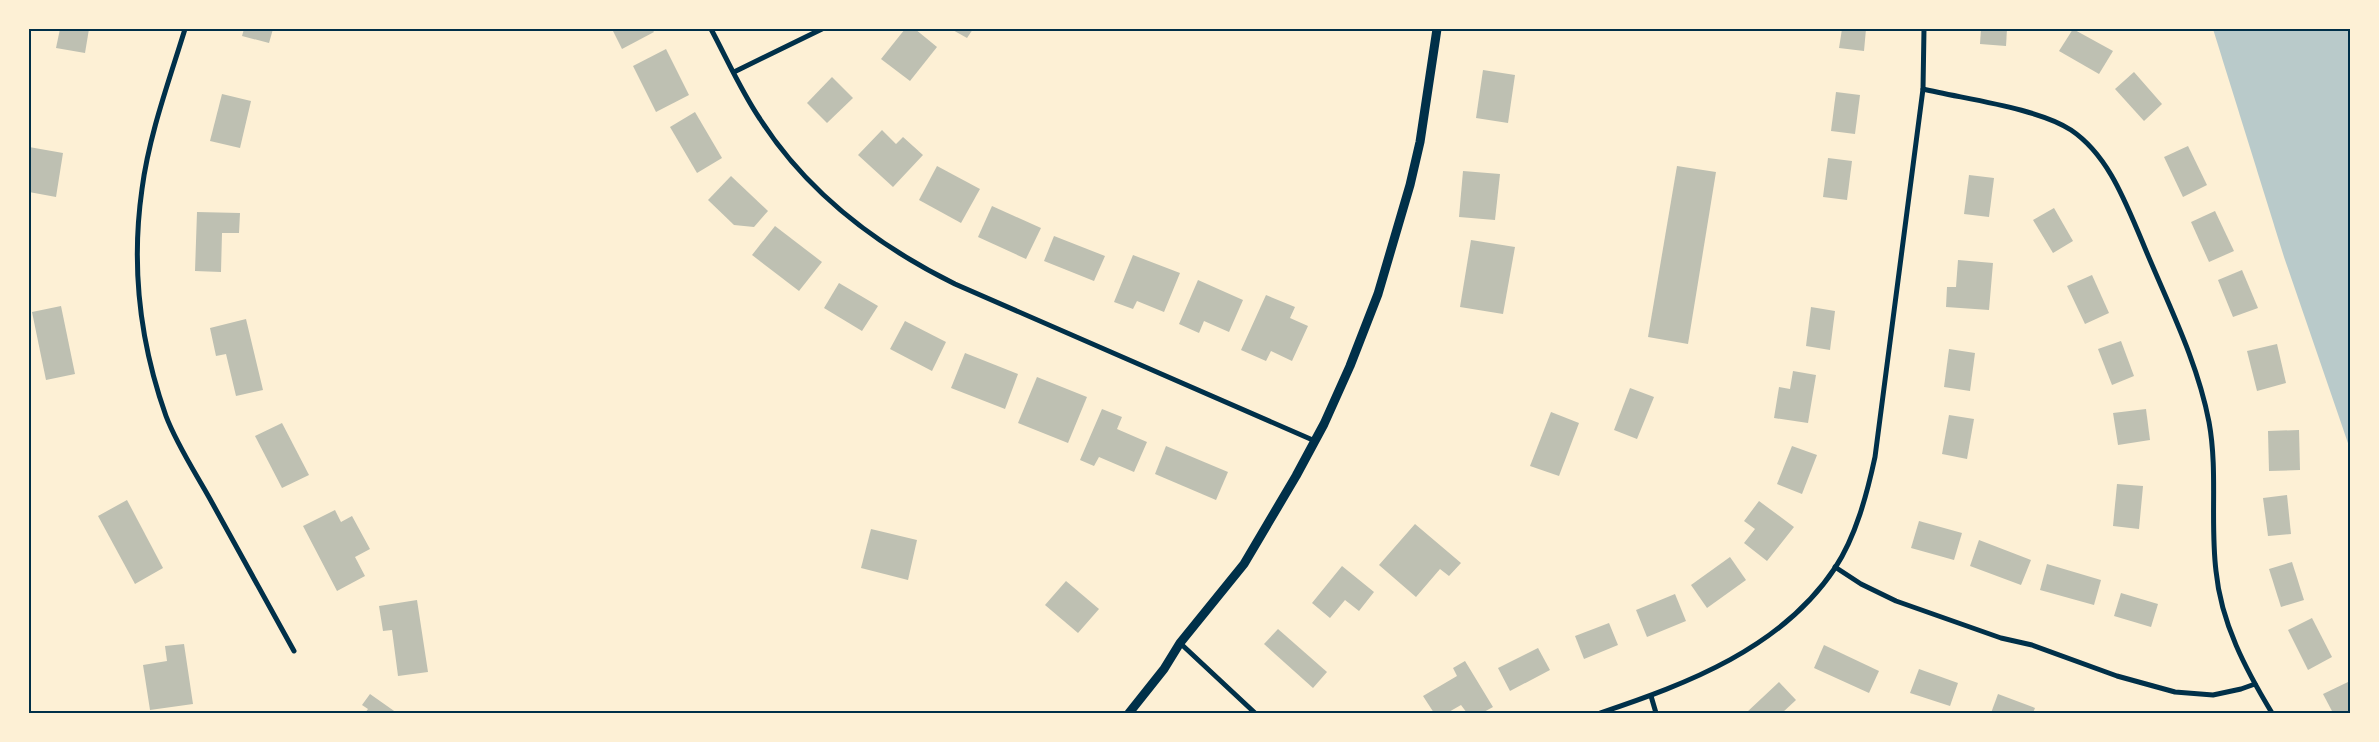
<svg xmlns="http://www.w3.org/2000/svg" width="2379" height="742" font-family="'Fira Sans',sans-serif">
	<rect width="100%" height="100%" fill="#fdf0d5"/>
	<polygon fill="#b9caca" points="2213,29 2350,29 2350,449 2284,257"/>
	<g fill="#bec0b2">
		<polygon points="60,29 89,29 85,53 56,48"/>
		<polygon points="244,29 273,29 269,43 242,36"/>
		<polygon points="612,29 652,29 654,32 622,49"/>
		<polygon points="905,29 915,29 937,47 910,81 881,59"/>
		<polygon points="951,29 973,29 967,38"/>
		<polygon points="1842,29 1866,29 1864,51 1839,48"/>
		<polygon points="1981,29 2007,29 2006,46 1980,44"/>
		<polygon points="2073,29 2113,51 2099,74 2059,51"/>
		<polygon points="666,49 689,95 656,112 633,66"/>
		<polygon points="1483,70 1515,75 1508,123 1476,118"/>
		<polygon points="2134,72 2162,104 2144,121 2115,89"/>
		<polygon points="832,77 853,98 827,123 807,103"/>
		<polygon points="1836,92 1860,95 1855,134 1831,131"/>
		<polygon points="222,94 251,101 240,148 210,141"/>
		<polygon points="695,112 722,158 697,173 670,127"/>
		<polygon points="882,130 896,144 903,137 923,155 893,187 858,155"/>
		<polygon points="2188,146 2207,185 2183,197 2164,157"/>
		<polygon points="29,147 63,153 56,197 29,192"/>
		<polygon points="1828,158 1852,161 1847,200 1823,197"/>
		<polygon points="937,166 980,189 961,223 919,200"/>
		<polygon points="1677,166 1716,172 1688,344 1648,337"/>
		<polygon points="1463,171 1500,174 1495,220 1459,217"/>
		<polygon points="1969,175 1994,178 1989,217 1964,214"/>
		<polygon points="731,176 768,211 754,227 734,225 708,200"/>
		<polygon points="992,206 1041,228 1026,259 978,237"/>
		<polygon points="2054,208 2073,241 2053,253 2033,220"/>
		<polygon points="2215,211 2234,251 2209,262 2191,222"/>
		<polygon points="197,212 240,213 239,233 222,233 221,272 195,271"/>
		<polygon points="775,226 822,262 799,291 752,255"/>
		<polygon points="1054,236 1105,256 1094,281 1044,261"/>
		<polygon points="1471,240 1515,247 1503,314 1460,307"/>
		<polygon points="1133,255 1180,273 1164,312 1137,301 1133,309 1114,302"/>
		<polygon points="1958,260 1993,263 1989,310 1946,307 1947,287 1956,287"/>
		<polygon points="2242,270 2258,308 2233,317 2218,280"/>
		<polygon points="2092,275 2109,313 2085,324 2067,286"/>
		<polygon points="1198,280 1243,300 1229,332 1204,321 1199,333 1179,324"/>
		<polygon points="839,283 878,306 862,331 824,308"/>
		<polygon points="1266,295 1295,307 1290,318 1308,326 1292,361 1271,351 1266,361 1241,350"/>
		<polygon points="61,306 75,374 46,380 32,312"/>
		<polygon points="1811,307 1835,311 1830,350 1806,346"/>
		<polygon points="246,319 263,390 236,396 226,354 216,356 210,328"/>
		<polygon points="905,321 946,342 932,371 890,349"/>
		<polygon points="2121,341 2134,376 2112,385 2098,349"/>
		<polygon points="2277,344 2286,383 2257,391 2247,351"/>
		<polygon points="1949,349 1975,353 1970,391 1944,387"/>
		<polygon points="965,353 1018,374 1005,409 951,388"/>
		<polygon points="1793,371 1816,375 1808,423 1774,418 1779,387 1790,389"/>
		<polygon points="1037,377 1087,397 1068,443 1018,423"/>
		<polygon points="1630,388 1654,397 1637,439 1614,430"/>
		<polygon points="1102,409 1122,417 1117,429 1147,442 1134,472 1099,457 1094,466 1080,460"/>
		<polygon points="2146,409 2150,440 2118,445 2113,413"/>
		<polygon points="1551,412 1579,423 1559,476 1530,466"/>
		<polygon points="1949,415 1974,419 1967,459 1942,454"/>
		<polygon points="282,423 309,475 282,488 255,436"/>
		<polygon points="2299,430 2300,470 2269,471 2268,431"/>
		<polygon points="1166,446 1228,472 1216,500 1155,474"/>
		<polygon points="1792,446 1817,455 1802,494 1777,484"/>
		<polygon points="2117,484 2143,486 2139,529 2113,526"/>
		<polygon points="2287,495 2291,534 2268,536 2263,498"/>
		<polygon points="127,500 163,568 135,584 98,516"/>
		<polygon points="1759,501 1794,527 1767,561 1744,543 1755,529 1744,521"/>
		<polygon points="335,510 341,522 352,516 370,549 355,557 365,576 337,591 303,526"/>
		<polygon points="1919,521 1962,533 1954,560 1911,548"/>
		<polygon points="1415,524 1461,563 1449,576 1440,569 1416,597 1379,565"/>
		<polygon points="871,529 917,540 908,580 861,568"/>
		<polygon points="1979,540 2031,560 2021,585 1970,566"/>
		<polygon points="1730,557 1746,580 1707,608 1691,585"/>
		<polygon points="2292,562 2304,600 2281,607 2269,569"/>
		<polygon points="2047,564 2101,580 2094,605 2040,590"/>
		<polygon points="1342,566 1374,592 1359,611 1345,600 1330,618 1312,603"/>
		<polygon points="1066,581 1099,609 1078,633 1045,605"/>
		<polygon points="2121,593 2158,604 2151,627 2114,616"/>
		<polygon points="1675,594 1686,621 1647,637 1636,610"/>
		<polygon points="417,600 428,672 398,676 392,630 383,631 379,606"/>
		<polygon points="2312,618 2332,657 2308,670 2288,630"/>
		<polygon points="1609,623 1618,645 1584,659 1575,636"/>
		<polygon points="1278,629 1327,672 1313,688 1264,644"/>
		<polygon points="184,644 193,704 150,710 143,665 167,661 165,646"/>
		<polygon points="1824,645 1879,671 1869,693 1814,668"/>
		<polygon points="1538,648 1550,670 1510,691 1498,668"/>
		<polygon points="1465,661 1493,707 1482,713 1467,713 1461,705 1447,713 1434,713 1423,696 1457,676 1453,668"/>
		<polygon points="1919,669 1958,683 1950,706 1910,693"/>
		<polygon points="1779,682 1796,700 1782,713 1746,713"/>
		<polygon points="2348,682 2350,713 2333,713 2323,694"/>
		<polygon points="370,694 397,713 365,713 368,709 362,705"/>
		<polygon points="1998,694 2035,708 2033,713 1991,713"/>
	</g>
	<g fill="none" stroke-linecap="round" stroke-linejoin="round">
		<g stroke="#003049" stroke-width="5">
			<path d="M185 29C169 81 149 135 142 189 131 266 140 343 166 416 177 445 195 472 210 499 238 550 266 601 294 651"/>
			<path d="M711 29C727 59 741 91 760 119 807 192 878 246 955 284L1315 441"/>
			<polyline points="734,72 822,29"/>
			<path d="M1923 89C1964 99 2038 108 2071 130 2108 155 2125 201 2142 241 2166 300 2197 359 2209 422 2218 471 2210 522 2216 571 2221 623 2246 670 2272 713"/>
			<polyline points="1835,567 1861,584 1896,601 2001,638 2032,645 2117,676 2175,692 2213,695 2241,689 2255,684"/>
			<polyline points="1180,643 1255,713"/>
			<polyline points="1651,696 1656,713"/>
			<path d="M1600 713C1687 684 1782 648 1835 568 1856 536 1867 494 1875 457L1923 89 1924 29"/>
		</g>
		<polyline stroke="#003049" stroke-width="9" points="1129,713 1164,669 1180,643 1244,564 1296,476 1324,424 1350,366 1378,294 1410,185 1420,142 1437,29"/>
	</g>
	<rect width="2379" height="742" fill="none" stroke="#fdf0d5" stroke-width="60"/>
	<rect x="30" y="30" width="2319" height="682" fill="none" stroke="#003049" stroke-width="2"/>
</svg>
